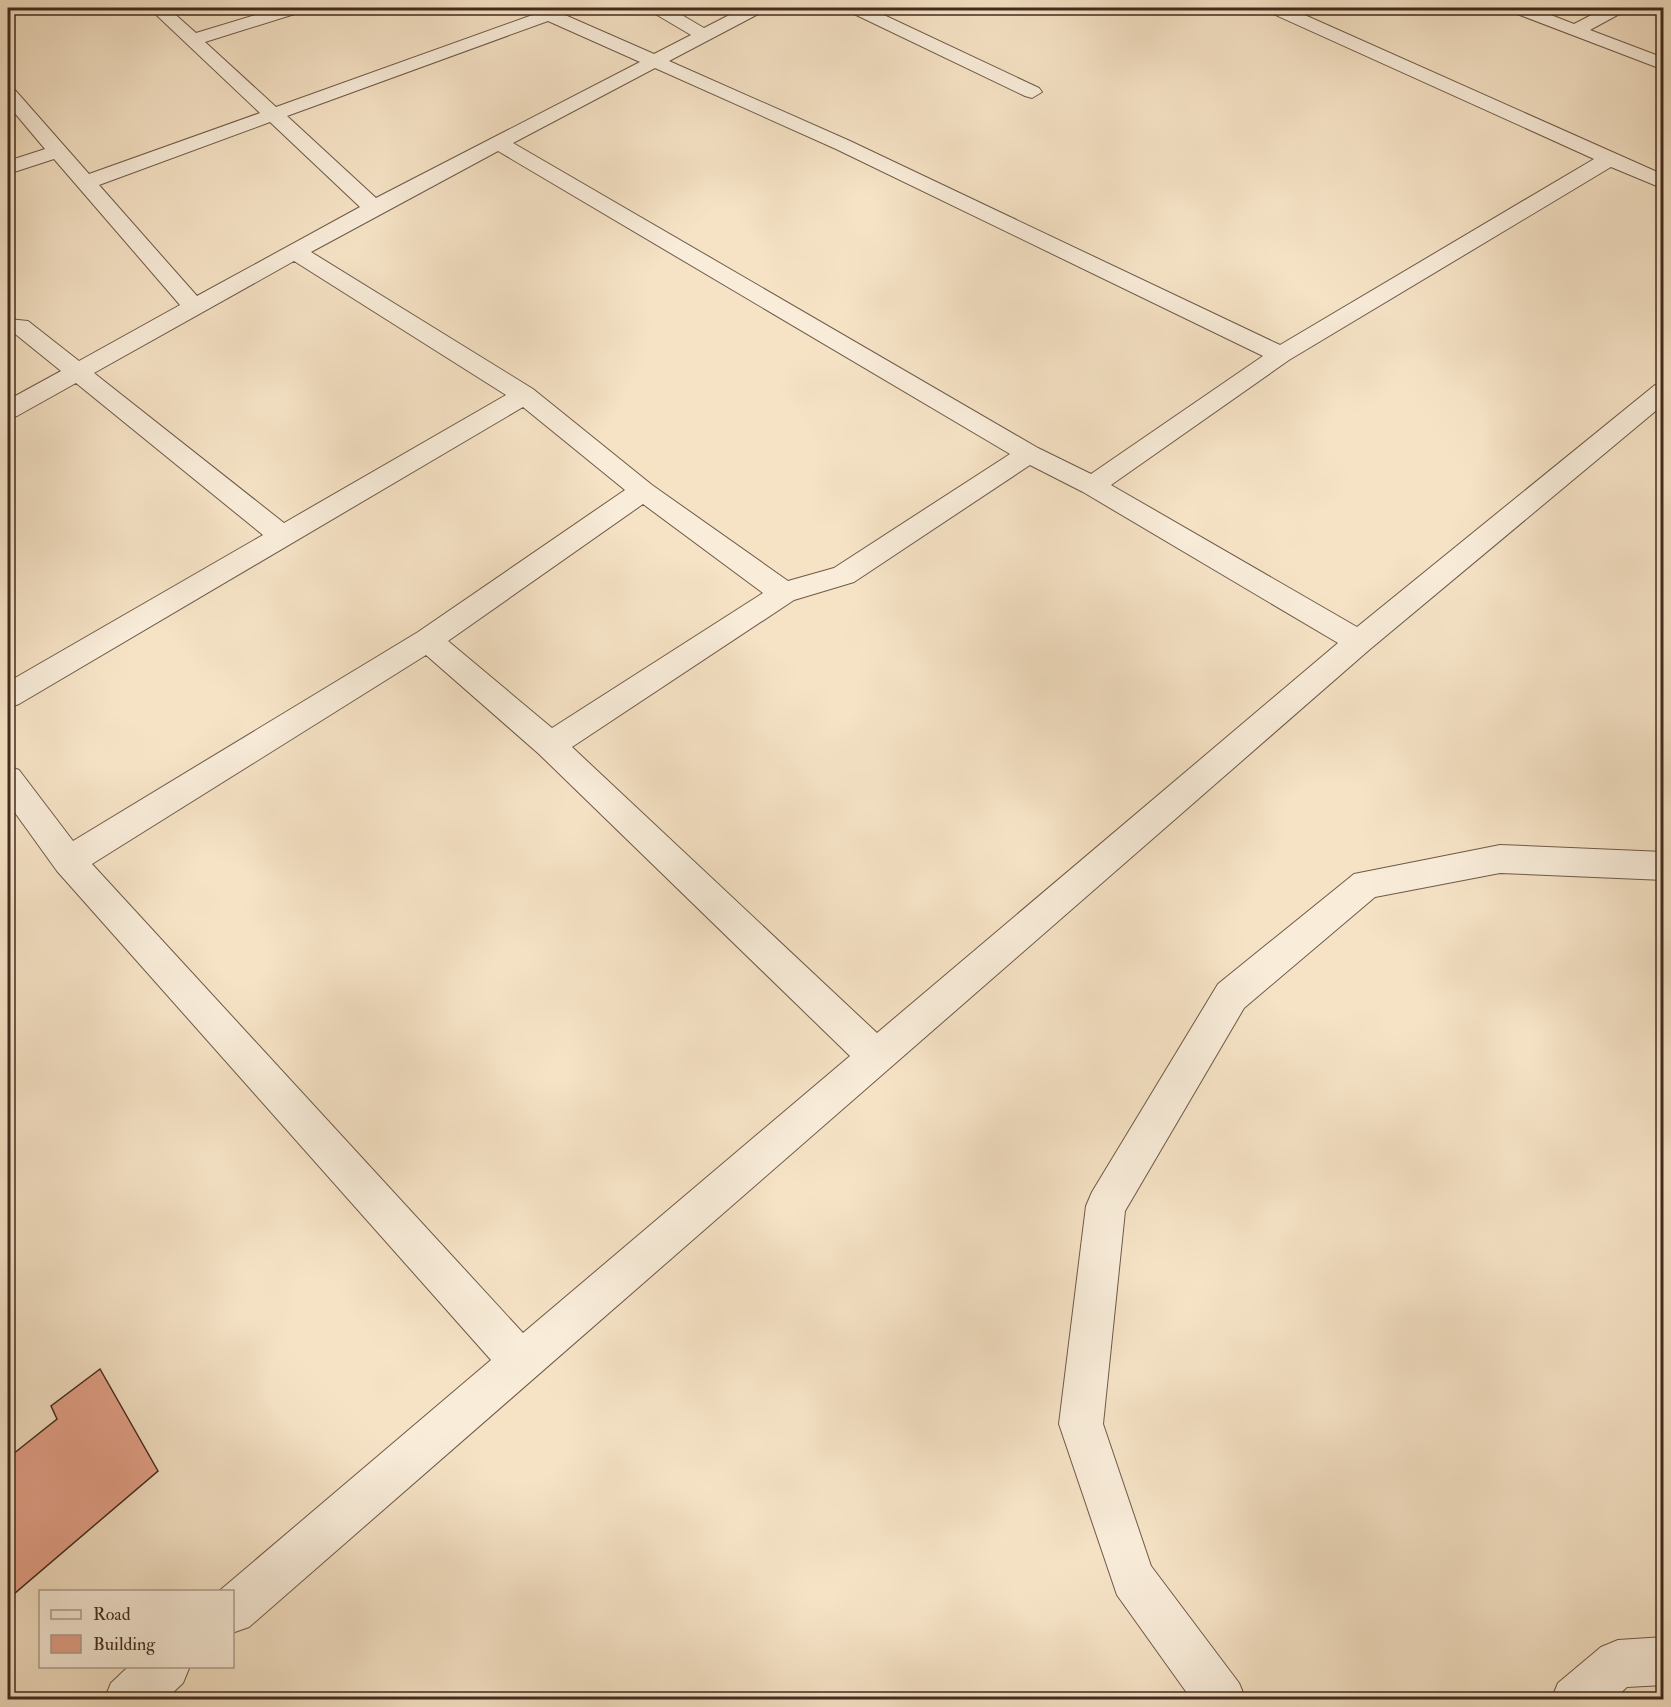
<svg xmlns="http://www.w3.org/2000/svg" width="1671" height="1707" font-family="'IM FELL Double Pica',serif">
	<rect width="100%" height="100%" fill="#f6e3c6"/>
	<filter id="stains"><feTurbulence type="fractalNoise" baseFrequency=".00333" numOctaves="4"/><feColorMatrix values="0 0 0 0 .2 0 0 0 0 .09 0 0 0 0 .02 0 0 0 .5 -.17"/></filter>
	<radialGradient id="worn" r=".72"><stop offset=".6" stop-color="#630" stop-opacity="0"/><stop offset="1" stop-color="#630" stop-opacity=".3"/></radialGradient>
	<polygon fill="#e5a28a" stroke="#402b1e" stroke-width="1.5" points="100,1369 158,1471 8,1599 8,1458 57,1419 51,1406"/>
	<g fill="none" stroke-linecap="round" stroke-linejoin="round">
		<defs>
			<g id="minor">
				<path d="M149 8H168L196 33 278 8H304L301 12 205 42 276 107 552 8H576L573 12 565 15 654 54 691 35 652 12 649 8H670L704 28 743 8H765L762 12 669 61 850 141 1280 345 1594 159 1269 12 1266 8H1289L1664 175V189L1611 167 1289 360 1111 485 1357 627 1655 385 1664 383V404L1369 650 249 1627 232 1633V1592H218L491 1360 57 871 8 803V766L19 770 73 841 418 632 625 490 523 407 19 704 8 708V682L263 535 76 383 17 416 8 418V400L61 371 14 333H8V319L28 321 79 361 180 305 54 159 8 174V161L45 149 8 105V88L15 90 89 174 260 113ZM548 21 640 62 376 198 287 116ZM655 68 836 149 1263 356 1091 474 1038 448 513 143ZM270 122 360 207 197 296 99 185ZM498 151 1010 454 834 568 788 581 652 485 533 389 311 252ZM294 261 506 395 284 523 94 373ZM1030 465 1083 492 1338 643 877 1033 572 747 794 600 854 582ZM643 504 763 593 552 728 448 641ZM426 655 539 754 850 1056 523 1333 92 864Z"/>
				<polygon points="847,8 869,8 1039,88 1042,92 1032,98 1025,96 850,12"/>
				<polygon points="1509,8 1533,8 1574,24 1605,8 1626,8 1623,12 1590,30 1664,58 1664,70 1512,12"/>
				<polygon points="1500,845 1664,852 1664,880 1500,873 1375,897 1244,1008 1125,1211 1103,1424 1151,1566 1239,1683 1246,1700 1192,1700 1117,1595 1059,1424 1086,1206 1092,1192 1218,984 1354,874"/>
				<polygon points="1664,1637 1664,1685 1627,1687 1613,1700 1551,1700 1558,1683 1601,1647 1618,1640"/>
				<polygon points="129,1666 190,1666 183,1683 165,1700 104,1700 111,1683"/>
			</g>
		</defs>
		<use href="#minor" stroke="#6e5948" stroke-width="2"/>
		<use href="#minor" fill="#f9edda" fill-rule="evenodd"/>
	</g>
	<rect width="1671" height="1707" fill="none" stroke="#f6e3c6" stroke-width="30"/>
	<rect x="9" y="9" width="1653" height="1689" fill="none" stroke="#402b1e" stroke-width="3"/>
	<rect x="15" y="15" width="1641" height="1677" fill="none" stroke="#402b1e" stroke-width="1.5"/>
	<rect x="39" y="1590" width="195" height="78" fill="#f9edda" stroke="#af9f8f" stroke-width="1.5"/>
	<rect x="51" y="1610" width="30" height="9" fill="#f9edda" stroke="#af9f8f" stroke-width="1.5"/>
	<text x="93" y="1620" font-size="18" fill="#402b1e">Road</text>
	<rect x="51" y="1635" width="30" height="18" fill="#e5a28a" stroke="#af9f8f" stroke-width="1.5"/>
	<text x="93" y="1650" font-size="18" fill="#402b1e">Building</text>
	<rect width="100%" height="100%" filter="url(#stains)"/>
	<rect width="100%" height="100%" fill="url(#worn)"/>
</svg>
